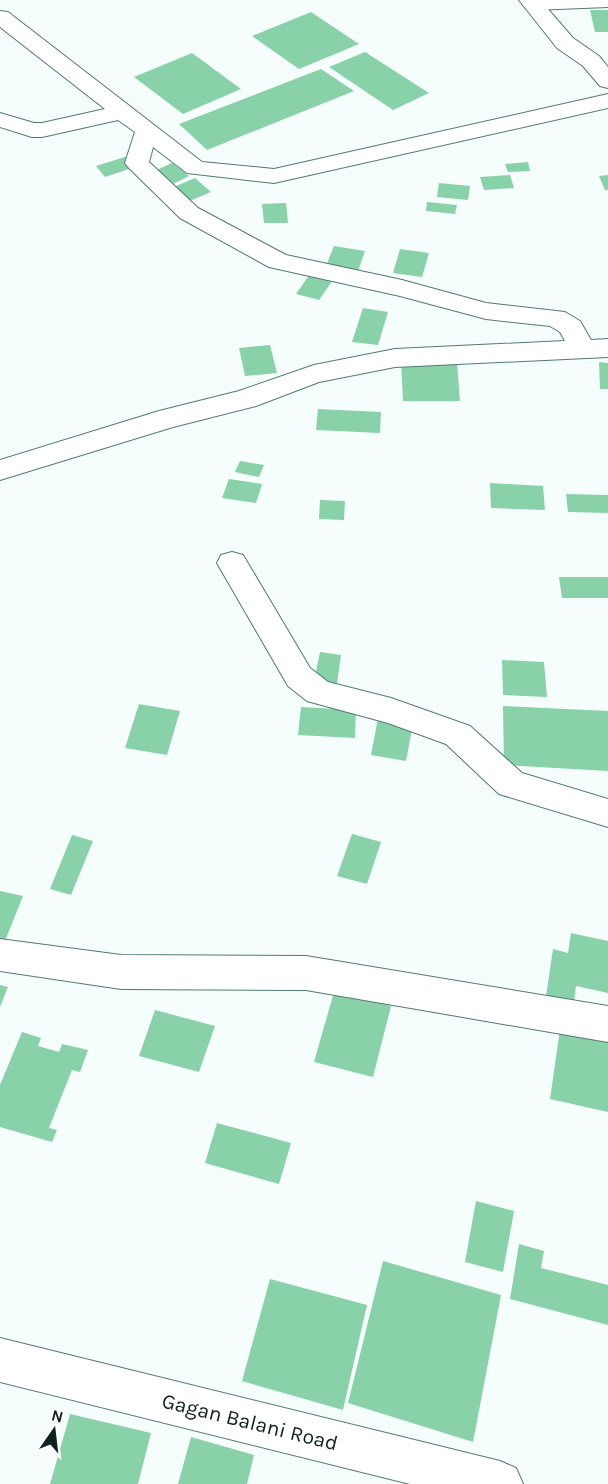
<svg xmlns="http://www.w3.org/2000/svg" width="608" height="1484" font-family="Karla,sans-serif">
	<rect width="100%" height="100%" fill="#f5fefc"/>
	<g fill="#89d1a9">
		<polygon points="590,10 608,10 608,32 595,32"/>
		<polygon points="311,12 359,44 299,69 252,36"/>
		<polygon points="365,52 429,93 393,110 329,67"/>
		<polygon points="192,53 241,89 183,114 134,77"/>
		<polygon points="321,69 354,91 207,150 179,124"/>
		<polygon points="128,156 138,166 105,177 96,166"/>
		<polygon points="528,162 530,171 508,172 505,164"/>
		<polygon points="172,163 189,176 171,185 154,171"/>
		<polygon points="510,175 514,188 484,190 480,177"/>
		<polygon points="608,175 608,190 605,190 599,176"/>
		<polygon points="195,178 211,192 185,203 169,189"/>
		<polygon points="439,183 470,186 468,200 437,197"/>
		<polygon points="427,202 457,205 455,214 426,211"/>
		<polygon points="286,203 288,223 264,223 262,204"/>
		<polygon points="334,246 365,251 358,271 326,266"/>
		<polygon points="400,249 429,253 422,277 393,273"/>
		<polygon points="312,271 335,277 319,300 296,294"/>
		<polygon points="363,308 388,312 378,345 352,342"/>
		<polygon points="270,345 277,373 245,376 239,348"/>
		<polygon points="401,362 457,362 460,401 403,401"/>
		<polygon points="599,362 608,363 608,389 600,389"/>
		<polygon points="318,409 381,412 380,433 316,430"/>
		<polygon points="240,461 264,465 259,477 235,472"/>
		<polygon points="229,479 262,484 256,503 222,498"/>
		<polygon points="490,483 543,486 545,510 491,508"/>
		<polygon points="566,494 608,495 608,513 568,512"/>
		<polygon points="320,500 345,501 344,520 319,519"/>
		<polygon points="559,577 608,577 608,598 562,598"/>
		<polygon points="320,652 341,655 337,684 314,681"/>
		<polygon points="502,660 544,662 547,697 503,695"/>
		<polygon points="139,704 180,711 167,755 125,748"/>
		<polygon points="503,706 608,711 608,771 504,765"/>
		<polygon points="301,707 356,710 355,738 298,735"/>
		<polygon points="378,718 413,724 406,761 371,755"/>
		<polygon points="352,834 381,842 367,884 337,876"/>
		<polygon points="72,835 93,841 71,895 50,889"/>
		<polygon points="0,891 23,896 5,941 0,940"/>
		<polygon points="571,933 608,941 608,993 576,986 573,1009 545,1003 553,949 568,953"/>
		<polygon points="0,985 8,987 0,1007"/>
		<polygon points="334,992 391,1006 373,1077 314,1062"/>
		<polygon points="155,1010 215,1026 199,1072 139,1056"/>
		<polygon points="560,1029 608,1040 608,1112 550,1099"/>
		<polygon points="22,1032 41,1038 38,1046 59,1052 62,1044 88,1050 80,1072 72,1070 49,1128 57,1130 52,1142 0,1127 0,1085"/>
		<polygon points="217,1123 291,1143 279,1184 205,1163"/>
		<polygon points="476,1201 514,1211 503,1272 465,1262"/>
		<polygon points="519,1244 544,1251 541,1268 608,1285 608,1325 510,1299"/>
		<polygon points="383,1261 501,1295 473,1442 348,1403"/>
		<polygon points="270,1279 367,1305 343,1410 242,1381"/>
		<polygon points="70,1414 151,1433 138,1484 50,1484"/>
		<polygon points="191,1437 254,1455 247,1484 178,1484"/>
	</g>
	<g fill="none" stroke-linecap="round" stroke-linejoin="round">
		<defs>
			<g id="street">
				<polygon points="525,0 608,0 608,7 533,10 526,8 522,4"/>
				<polygon points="0,11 8,12 202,162 274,169 608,94 608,108 274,183 187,173 153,147 149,162 198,208 286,255 402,280 486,303 565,312 580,321 591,340 608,339 608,357 395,367 319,382 256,406 173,427 0,480 0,460 159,411 239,391 314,365 395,349 565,341 560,332 550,326 486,319 400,296 269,267 180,218 129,168 125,163 135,132 118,120 42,137 32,137 0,127 0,113 34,123 42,123 105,109 0,27"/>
				<polygon points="232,552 243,555 310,668 328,682 391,698 470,726 522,773 608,799 608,827 499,794 446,744 388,723 307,701 288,686 217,563 221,555"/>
				<polygon points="0,939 121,955 306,956 608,1006 608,1042 306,990 121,989 0,971"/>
			</g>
			<g id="secondary">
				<polygon points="519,0 540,0 573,38 599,56 608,67 608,88 600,86 583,66 557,48"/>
				<polygon points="0,1338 500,1461 516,1468 523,1484 410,1484 0,1382"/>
			</g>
		</defs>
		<use href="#street" stroke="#507a73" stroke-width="2"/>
		<use href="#secondary" stroke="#507a73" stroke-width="2"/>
		<use href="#street" fill="#fff" fill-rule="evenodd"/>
		<use href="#secondary" fill="#fff" fill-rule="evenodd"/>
	</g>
	<g text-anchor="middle" stroke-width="5" stroke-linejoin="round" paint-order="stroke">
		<g font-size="21" fill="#10221f" stroke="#fff">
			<text transform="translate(250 1422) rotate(14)" y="7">Gagan Balani Road</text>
		</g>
	</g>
	<g transform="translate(54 1430) rotate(14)" stroke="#ffffff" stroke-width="4.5" paint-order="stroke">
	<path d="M0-4.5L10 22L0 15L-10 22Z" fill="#10221f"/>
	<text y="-9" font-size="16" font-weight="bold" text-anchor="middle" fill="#10221f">N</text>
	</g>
</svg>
